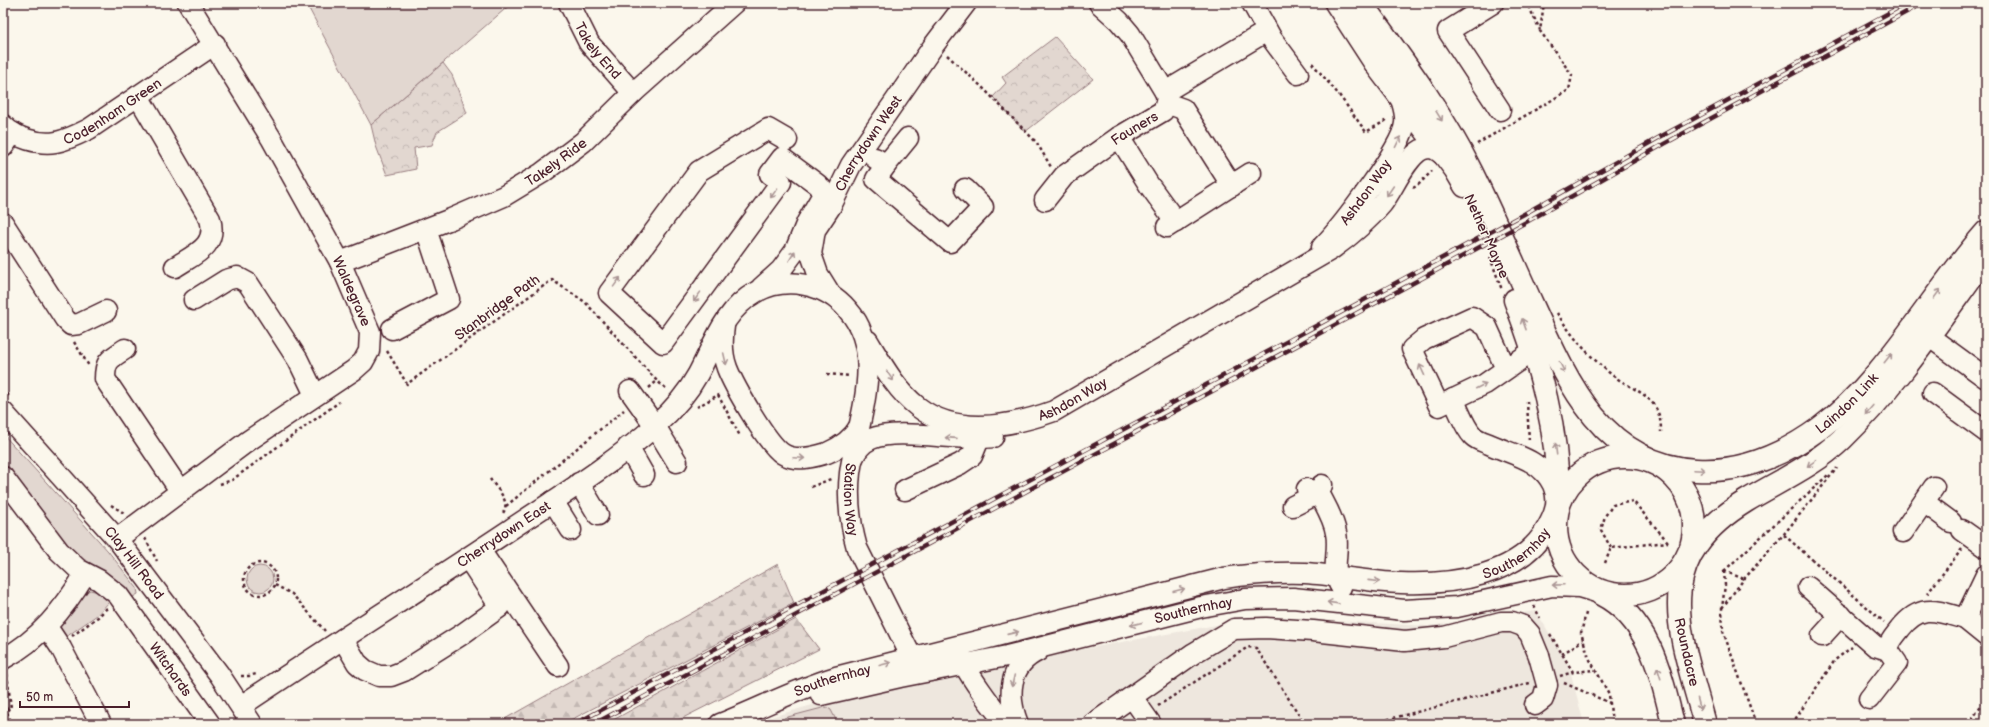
<svg xmlns="http://www.w3.org/2000/svg" width="1989" height="727" font-family="'Balsamiq Sans',sans-serif">
	<defs>
		<pattern id="forest-firs" width="22" height="20" patternUnits="userSpaceOnUse"><rect width="22" height="20" fill="#e2d7d0"/><path d="M5 1l3.5 6h-7zM16 11l3.5 6h-7z" fill="#c3b8b3"/></pattern>
		<pattern id="park-crowns" width="20" height="18" patternUnits="userSpaceOnUse"><rect width="20" height="18" fill="#e2d7d0"/><path d="M2 6a3 3 0 1 1 6 0M12 15a3 3 0 1 1 6 0" fill="none" stroke="#c3b8b3"/></pattern>
	</defs>
	<rect width="100%" height="100%" fill="#fbf7ec"/>
	<filter id="ink" filterUnits="userSpaceOnUse"><feTurbulence type="fractalNoise" baseFrequency=".025" numOctaves="2"/><feDisplacementMap in="SourceGraphic" scale="8" xChannelSelector="R" yChannelSelector="G"/><feConvolveMatrix kernelMatrix="1 2 1 2 8 2 1 2 1" color-interpolation-filters="sRGB"/></filter>
	<g filter="url(#ink)">
		<polygon fill="#eee7de" points="1536,611 1569,666 1584,724 748,724 873,687 1261,617 1428,626"/>
		<g fill="#e2d7d0" stroke="#967b7e">
			<polygon points="306,3 512,3 371,125"/>
			<polygon points="3,434 108,551 137,588 138,594 128,600 80,562 3,468"/>
			<circle cx="260" cy="579" r="13"/>
			<polygon points="90,590 99,592 110,601 97,615 66,637 62,635 59,625 82,594"/>
			<polygon points="6,675 9,707 3,709 3,677"/>
			<polygon points="826,707 831,710 838,724 787,724 784,718"/>
		</g>
		<g fill="url(#forest-firs)" stroke="#967b7e">
			<polygon points="778,564 794,603 563,724 496,724"/>
			<polygon points="796,619 819,649 671,724 606,724"/>
		</g>
		<g fill="url(#park-crowns)" stroke="#967b7e">
			<polygon points="1055,37 1093,79 1025,132 993,97 1006,83 1002,77"/>
			<polygon points="443,63 452,75 467,113 437,132 432,145 414,148 416,169 387,175 376,146 371,125"/>
		</g>
		<g fill="none" stroke-linecap="round" stroke-linejoin="round">
			<defs>
				<g id="minor">
					<path id="s1" d="M569 3 589 43 633 93"/>
					<polyline points="1252,3 1272,39 1298,74"/>
					<polyline points="1493,3 1448,31 1500,110"/>
					<polyline points="1362,19 1367,29 1415,103"/>
					<polyline points="1165,92 1267,31"/>
					<path d="M138 96 210 219C218 246 195 254 175 267"/>
					<polyline points="1166,103 1183,109 1232,186"/>
					<path id="s2" d="M3 125C15 138 39 145 56 142 67 140 79 134 89 129L215 44"/>
					<polyline points="1119,137 1149,185 1176,222"/>
					<polyline points="3,147 13,133"/>
					<polyline points="875,158 886,165 908,138"/>
					<polyline points="886,165 876,179 950,242 983,207 965,189"/>
					<path id="s3" d="M1045 200 1064 176 1119 137 1163 111C1166 104 1168 99 1165 92L1130 34 1119 21 1099 3"/>
					<polyline points="3,223 65,319 71,325 79,324 106,311"/>
					<polyline points="1167,227 1251,173"/>
					<path id="s4" d="M1322 247C1341 228 1403 147 1405 123 1406 114 1403 106 1401 99"/>
					<path id="s5" d="M340 262 451 219 504 196 542 173 583 142 633 93 734 3"/>
					<polyline points="761,288 781,270 795,251 807,222 822,196 822,189 817,184 782,158 770,174 781,182 663,343 609,293 699,171 768,129 787,140"/>
					<path id="s6" d="M831 295 818 274 811 254 815 230 831 206 851 165 934 45 966 3"/>
					<polyline points="194,300 226,280 237,277 248,283 298,360 315,395"/>
					<path d="M724 326C722 340 722 355 727 368 734 386 767 444 783 454 796 462 814 457 827 453 841 447 852 440 859 427"/>
					<polyline points="1916,327 1986,378"/>
					<polyline points="392,329 449,299 426,229"/>
					<path id="s7" d="M868 341C882 364 896 390 918 407 957 437 1012 426 1054 411L1332 249C1350 236 1367 222 1382 204 1393 190 1405 159 1421 150 1430 146 1436 149 1443 155"/>
					<path d="M125 349C111 359 105 359 105 379L181 492"/>
					<polyline points="1506,369 1487,327 1472,317 1424,339 1412,349 1439,406 1485,384 1534,350"/>
					<polyline points="630,391 655,426 677,462"/>
					<polyline points="1933,393 1986,432"/>
					<path id="s8" d="M3 412 117 539 219 674 252 724"/>
					<polyline points="628,447 644,475"/>
					<path d="M853 458C857 449 862 443 871 439 898 427 960 442 993 437"/>
					<path id="s9" d="M3 477 59 551 78 569 99 580 118 595 210 724"/>
					<polyline points="579,483 598,515"/>
					<path d="M1307 489 1319 493C1325 505 1334 519 1336 533 1340 551 1330 571 1341 587"/>
					<polyline points="905,490 960,464 972,456 979,439"/>
					<polyline points="553,501 571,530"/>
					<polyline points="1924,502 1951,522"/>
					<polyline points="1293,506 1319,493 1322,485"/>
					<polyline points="1962,530 1986,547"/>
					<polyline points="1903,532 1934,487"/>
					<polyline points="117,539 248,441 354,370 363,362 369,351 370,332 340,262 271,138 188,3"/>
					<polyline points="480,550 558,666"/>
					<polyline points="1986,575 1965,619 1986,636"/>
					<polyline points="1808,587 1875,646 1888,650"/>
					<polyline points="47,627 61,648 101,724"/>
					<polyline points="1822,636 1841,615"/>
					<polyline points="343,639 357,663 365,670 379,676 391,676 404,671 461,635 500,607 468,558"/>
					<path d="M960 654C962 667 997 715 1008 724"/>
					<path d="M3 659C39 640 64 609 85 574"/>
					<path id="s10" d="M821 695 900 677 1007 656 1201 607 1245 599 1293 598 1404 610 1457 607 1552 586 1579 587 1596 592"/>
					<polyline points="1132,697 1151,724"/>
					<path d="M1869 699 1897 663 1888 650C1889 641 1895 636 1900 629 1921 602 1937 611 1965 619"/>
					<polyline points="1535,705 1543,699 1547,685"/>
					<path id="s11" d="M241 706C330 646 421 589 511 529 559 497 613 464 656 425 673 410 687 394 698 374 714 344 724 310 756 292 787 275 826 284 848 310 887 354 857 422 850 473 847 499 850 523 857 548L912 658 922 667 935 670"/>
					<path id="s12" d="M720 724C759 709 796 689 836 677L1224 578C1251 574 1278 572 1305 573 1337 575 1369 582 1401 583 1452 585 1520 576 1547 528 1555 514 1560 501 1553 485 1541 459 1513 455 1489 444 1484 442 1477 440 1473 436 1464 427 1459 410 1453 399"/>
					<path d="M1018 724C1007 696 1008 665 1038 651"/>
					<polyline points="1093,724 1194,653 1234,629 1266,628 1313,631 1405,641 1444,637 1501,622 1512,622 1523,626 1530,634 1539,656"/>
				</g>
				<g id="major">
					<polyline points="1336,3 1377,66 1455,169 1465,186"/>
					<path id="s13" d="M1361 3C1401 58 1442 112 1472 173 1493 216 1512 260 1532 304 1566 379 1601 464 1696 470 1741 473 1783 455 1820 428 1886 379 1931 294 1986 232"/>
					<path d="M1515 300C1540 365 1559 431 1558 502"/>
					<circle cx="1625" cy="526" r="69"/>
					<path d="M1601 594C1650 619 1661 675 1673 724"/>
					<path d="M1705 724C1680 632 1647 562 1746 501 1779 481 1814 466 1842 439 1897 386 1941 318 1986 257"/>
				</g>
			</defs>
			<use href="#minor" stroke="#4a1f2b" stroke-width="23"/>
			<use href="#major" stroke="#4a1f2b" stroke-width="25"/>
			<g stroke="#4a1f2b" stroke-width="2.5" stroke-dasharray="3 3" stroke-linecap="butt">
				<polyline points="1526,3 1529,7"/>
				<polyline points="1534,3 1529,7 1540,30"/>
				<polyline points="947,55 982,87 1037,143 1051,167"/>
				<polyline points="1312,63 1339,95 1366,132 1385,121 1387,124"/>
				<polyline points="1477,144 1569,90 1572,75 1540,31 1544,3"/>
				<polyline points="1413,188 1418,185 1432,171"/>
				<polyline points="1490,257 1502,290"/>
				<path d="M1557 313C1572 337 1590 357 1612 375 1625 385 1645 392 1654 405 1660 414 1661 422 1661 432"/>
				<polyline points="74,342 89,366"/>
				<polyline points="387,351 407,384 552,280 585,302 657,381 668,390"/>
				<polyline points="827,374 850,376"/>
				<polyline points="649,388 657,381"/>
				<polyline points="3,389 9,396"/>
				<polyline points="1527,401 1529,442"/>
				<polyline points="697,407 718,395 740,436"/>
				<path d="M490 479C497 489 511 501 503 513"/>
				<polyline points="220,484 232,480 339,402"/>
				<polyline points="811,487 833,478"/>
				<polyline points="111,505 124,513"/>
				<polyline points="506,506 624,410"/>
				<polyline points="1980,524 1986,516"/>
				<polyline points="1784,535 1884,622"/>
				<polyline points="145,538 157,561"/>
				<polyline points="1611,548 1601,530 1605,516 1613,505 1633,501 1668,542"/>
				<circle cx="260" cy="579" r="16"/>
				<polyline points="1605,563 1611,548 1668,542"/>
				<polyline points="1724,571 1828,475"/>
				<polyline points="1724,571 1725,585 1722,608 1723,631 1756,724"/>
				<polyline points="1724,571 1744,579"/>
				<polyline points="275,585 292,594 325,631"/>
				<polyline points="1927,594 1962,549"/>
				<polyline points="1534,606 1540,618"/>
				<polyline points="1722,608 1744,579 1784,534 1837,468"/>
				<polyline points="1586,613 1581,633 1589,658 1609,694 1612,724"/>
				<polyline points="1550,634 1573,672 1595,670"/>
				<polyline points="72,636 98,617 107,608"/>
				<polyline points="1562,654 1583,640"/>
				<polyline points="7,674 11,708 6,710 12,724"/>
				<polyline points="241,676 249,676 256,674"/>
				<polyline points="1560,676 1573,672"/>
				<polyline points="1564,683 1610,703"/>
				<polyline points="1158,706 1248,647 1256,648 1305,724"/>
				<polyline points="1370,724 1530,683"/>
				<polyline points="1792,724 1835,660 1852,647"/>
				<polyline points="1968,724 1986,700"/>
			</g>
			<use href="#minor" stroke="#fbf7ec" stroke-width="20"/>
			<use href="#major" stroke="#fbf7ec" stroke-width="22"/>
			<defs>
				<g id="rail">
					<polyline points="575,724 1524,214 1660,137 1907,3"/>
					<polyline points="594,724 1528,221 1664,144 1923,3"/>
				</g>
			</defs>
			<use href="#rail" stroke="#4a1f2b" stroke-width="4.5"/>
			<use href="#rail" stroke="#fbf7ec" stroke-width="3" stroke-dasharray="9" stroke-linecap="butt"/>
			<defs>
				<polyline id="minor-bridge" points="1539,656 1547,685"/>
			</defs>
			<use href="#minor-bridge" stroke="#4a1f2b" stroke-width="23" stroke-linecap="butt"/>
			<use href="#minor-bridge" stroke="#fbf7ec" stroke-width="20"/>
		</g>
		<defs><path id="oneway-shaft" d="M-6 0H5M1.5-3L5.5 0L1.5 3" fill="none" stroke-width="1.6" stroke-linecap="round" stroke-linejoin="round"/></defs>
		<g stroke="#ab9695">
			<use href="#oneway-shaft" transform="translate(1439 116) rotate(58)"/>
			<use href="#oneway-shaft" transform="translate(1398 142) rotate(-64)"/>
			<use href="#oneway-shaft" transform="translate(1390 191) rotate(124)"/>
			<use href="#oneway-shaft" transform="translate(774 193) rotate(126)"/>
			<use href="#oneway-shaft" transform="translate(792 256) rotate(-59)"/>
			<use href="#oneway-shaft" transform="translate(617 282) rotate(-54)"/>
			<use href="#oneway-shaft" transform="translate(1937 294) rotate(-54)"/>
			<use href="#oneway-shaft" transform="translate(697 297) rotate(126)"/>
			<use href="#oneway-shaft" transform="translate(1524 324) rotate(-110)"/>
			<use href="#oneway-shaft" transform="translate(1888 358) rotate(-51)"/>
			<use href="#oneway-shaft" transform="translate(725 359) rotate(77)"/>
			<use href="#oneway-shaft" transform="translate(1562 367) rotate(63)"/>
			<use href="#oneway-shaft" transform="translate(1422 370) rotate(-115)"/>
			<use href="#oneway-shaft" transform="translate(890 376) rotate(55)"/>
			<use href="#oneway-shaft" transform="translate(1481 386) rotate(-27)"/>
			<use href="#oneway-shaft" transform="translate(1869 410) rotate(130)"/>
			<use href="#oneway-shaft" transform="translate(951 438) rotate(-176)"/>
			<use href="#oneway-shaft" transform="translate(1556 449) rotate(-97)"/>
			<use href="#oneway-shaft" transform="translate(799 458) rotate(3)"/>
			<use href="#oneway-shaft" transform="translate(1812 463) rotate(145)"/>
			<use href="#oneway-shaft" transform="translate(1699 470) rotate(3)"/>
			<use href="#oneway-shaft" transform="translate(1374 581) rotate(6)"/>
			<use href="#oneway-shaft" transform="translate(1558 585) rotate(178)"/>
			<use href="#oneway-shaft" transform="translate(1179 590) rotate(-14)"/>
			<use href="#oneway-shaft" transform="translate(1333 603) rotate(-172)"/>
			<use href="#oneway-shaft" transform="translate(1136 624) rotate(166)"/>
			<use href="#oneway-shaft" transform="translate(1013 633) rotate(-13)"/>
			<use href="#oneway-shaft" transform="translate(885 664) rotate(-14)"/>
			<use href="#oneway-shaft" transform="translate(1659 673) rotate(-107)"/>
			<use href="#oneway-shaft" transform="translate(1013 681) rotate(103)"/>
			<use href="#oneway-shaft" transform="translate(1699 704) rotate(75)"/>
		</g>
	</g>
	<g text-anchor="middle" stroke-width="3" stroke-linejoin="round" paint-order="stroke">
		<g font-size="14" fill="#4a1f2b" stroke="#fbf7ec">
			<text dy="5" stroke="none"><textPath href="#s1" startOffset="56">Takely End</textPath></text>
			<text dy="5" stroke="none"><textPath href="#s2" startOffset="122">Codenham Green</textPath></text>
			<text dy="5" stroke="none"><textPath href="#s3" startOffset="116">Fauners</textPath></text>
			<text dy="5" stroke="none"><textPath href="#s6" startOffset="172">Cherrydown West</textPath></text>
			<text dy="5" stroke="none"><textPath href="#s5" startOffset="239">Takely Ride</textPath></text>
			<text dy="5" stroke="none"><textPath href="#s4" startOffset="70">Ashdon Way</textPath></text>
			<text transform="translate(1487 236) rotate(66)" y="5">Nether Mayne</text>
			<text transform="translate(352 291) rotate(66)" y="5">Waldegrave</text>
			<text transform="translate(497 307) rotate(-36)" y="5">Stanbridge Path</text>
			<text dy="5" stroke="none"><textPath href="#s7" startOffset="247">Ashdon Way</textPath></text>
			<text dy="5" stroke="none"><textPath href="#s13" startOffset="765">Laindon Link</textPath></text>
			<text dy="5" stroke="none"><textPath href="#s11" startOffset="967">Station Way</textPath></text>
			<text dy="5" stroke="none"><textPath href="#s11" startOffset="314">Cherrydown East</textPath></text>
			<text dy="5" stroke="none"><textPath href="#s12" startOffset="826">Southernhay</textPath></text>
			<text dy="5" stroke="none"><textPath href="#s8" startOffset="200">Clay Hill Road</textPath></text>
			<text dy="5" stroke="none"><textPath href="#s10" startOffset="382">Southernhay</textPath></text>
			<text transform="translate(1687 652) rotate(77)" y="5">Roundacre</text>
			<text dy="5" stroke="none"><textPath href="#s9" startOffset="258">Witchards</textPath></text>
			<text dy="5" stroke="none"><textPath href="#s12" startOffset="121">Southernhay</textPath></text>
		</g>
	</g>
	<rect width="1989" height="727" fill="none" stroke="#fbf7ec" stroke-width="16"/>
	<rect x="8" y="8" width="1973" height="711" fill="none" stroke="#4a1f2b" stroke-width="1.5" filter="url(#ink)"/>
	<path d="M20 701v6h109v-6" fill="none" stroke="#4a1f2b" stroke-width="2"/>
	<text x="26" y="701" font-size="12" fill="#4a1f2b" stroke="#fbf7ec" stroke-width="3" paint-order="stroke">50 m</text>
</svg>
